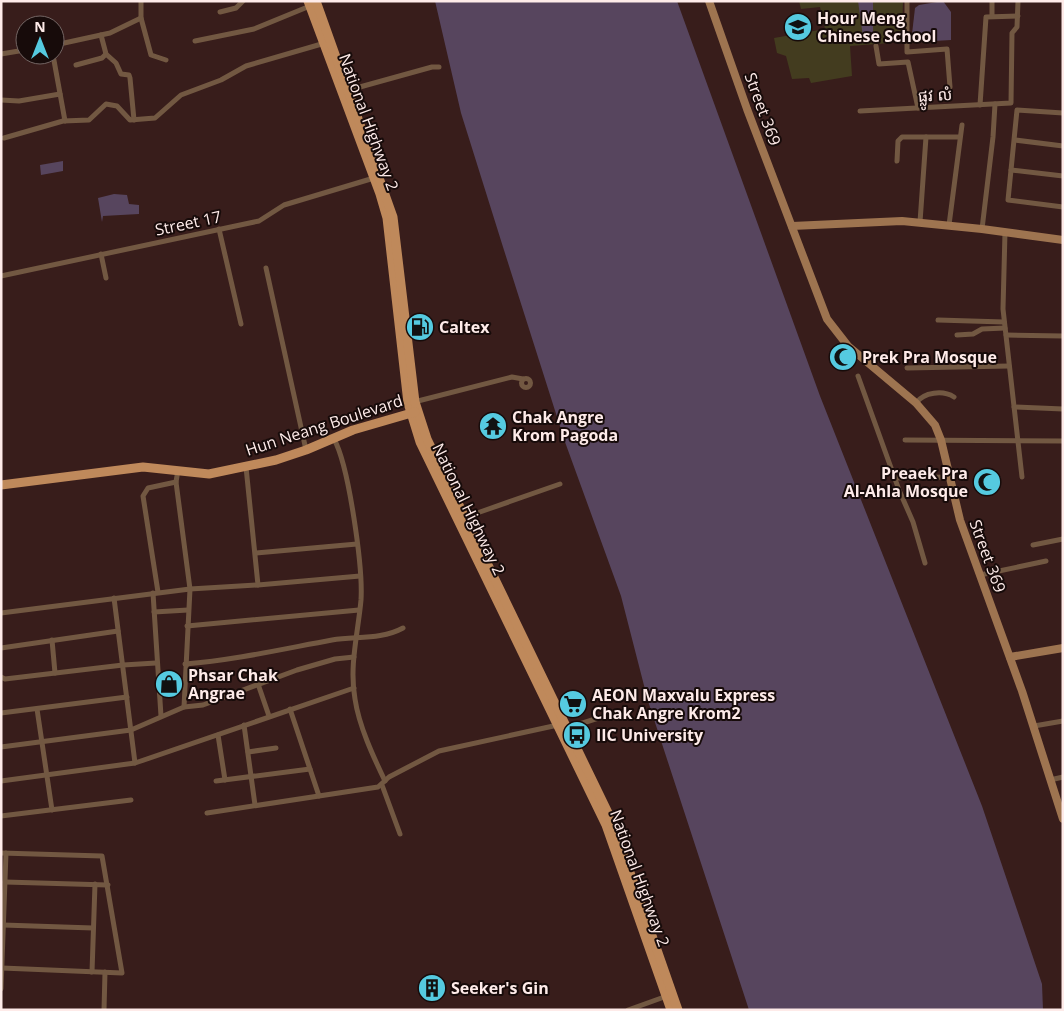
<svg xmlns="http://www.w3.org/2000/svg" width="1064" height="1011" font-family="'Open Sans','Noto Sans Khmer',sans-serif">
	<rect width="100%" height="100%" fill="#381d1b"/>
	<polygon fill="#433c1f" points="799,1 903,1 902,33 889,36 890,43 850,46 852,76 811,83 809,78 792,79 786,56 777,53 774,38 825,29 820,7 801,9"/>
	<g fill="#57455e">
		<polygon points="435,1 677,1 820,396 982,806 1042,984 1043,1010 749,1010 648,701 621,596 565,442 503,247 461,113"/>
		<polygon points="858,1 873,1 873,36 863,37"/>
		<polygon points="943,1 951,12 951,40 917,42 912,34 915,8 919,5"/>
		<polygon points="63,161 63,171 41,175 40,165"/>
		<polygon points="114,194 127,195 129,204 139,205 139,214 103,216 102,222 98,198"/>
	</g>
	<g fill="none" stroke-linecap="round" stroke-linejoin="round">
		<g stroke="#725842" stroke-width="5">
			<polyline points="141,1 141,18 151,55 166,60"/>
			<polyline points="907,1 907,52 947,49 950,87"/>
			<polyline points="220,12 236,8 243,1"/>
			<polyline points="992,15 992,1"/>
			<polyline points="101,35 106,54 116,63 121,74 129,75 130,78 134,120"/>
			<polyline points="195,41 254,29 310,6"/>
			<polyline points="55,45 110,33 141,18"/>
			<polyline points="876,46 879,64 908,62 918,108"/>
			<polyline points="1,54 25,50"/>
			<polyline points="53,55 65,121"/>
			<polyline points="76,65 102,58 106,54"/>
			<polyline points="349,90 432,67 439,67"/>
			<polyline points="1,100 19,101 60,94"/>
			<polyline points="980,105 986,17 1018,16"/>
			<polyline points="860,111 1011,103 1012,33 1017,27 1018,1"/>
			<polyline points="1063,113 1017,110 1008,200 1063,207"/>
			<polyline points="4,138 63,121 89,120 106,104 117,106 130,120 155,118 181,95 221,80 246,66 325,43"/>
			<polyline points="1015,140 1063,146"/>
			<polyline points="897,161 898,141 902,137 959,137"/>
			<polyline points="1011,170 1063,176"/>
			<polyline points="920,222 926,137"/>
			<polyline points="949,225 962,125"/>
			<polyline points="219,229 241,324"/>
			<polyline points="982,229 993,137 995,104"/>
			<polyline points="1005,232 1003,309 1022,477"/>
			<polyline points="101,254 106,278"/>
			<polyline points="266,268 306,450"/>
			<polyline points="1,276 259,221 284,205 374,178"/>
			<polyline points="938,320 1004,322"/>
			<polyline points="957,335 973,334 982,329 1005,328"/>
			<polyline points="1006,335 1063,336"/>
			<polyline points="907,368 1009,366"/>
			<polyline points="858,376 899,490 913,522 925,563"/>
			<circle cx="526" cy="383" r="4.5"/>
			<polyline points="414,402 512,377 523,379"/>
			<path d="M916 403C924 392 943 390 954 397"/>
			<polyline points="1014,407 1063,409"/>
			<path d="M334 439C349 466 363 568 361 600 358 633 349 666 355 699 359 726 373 756 385 781"/>
			<polyline points="905,440 1063,441"/>
			<polyline points="246,467 258,585"/>
			<polyline points="178,470 176,482 190,589 184,707"/>
			<polyline points="896,478 949,477"/>
			<polyline points="465,519 480,512 560,484"/>
			<polyline points="1033,545 1063,539"/>
			<polyline points="256,553 357,544"/>
			<polyline points="980,575 1046,561"/>
			<polyline points="158,592 143,496 148,488 176,482"/>
			<polyline points="153,593 161,716"/>
			<polyline points="114,598 135,763"/>
			<polyline points="154,612 188,610"/>
			<polyline points="1,613 190,589 258,585 360,576"/>
			<polyline points="187,626 359,610"/>
			<polyline points="52,640 55,673"/>
			<polyline points="1,648 118,631"/>
			<path d="M185 664C235 660 283 649 332 640 356 636 381 640 403 628"/>
			<polyline points="1,677 5,679 123,665 156,663"/>
			<polyline points="258,684 269,716"/>
			<polyline points="37,709 52,810"/>
			<polyline points="290,709 319,796"/>
			<polyline points="1,713 127,697"/>
			<polyline points="244,725 255,805"/>
			<polyline points="1034,726 1063,721"/>
			<polyline points="567,728 608,715"/>
			<polyline points="218,735 225,780"/>
			<polyline points="1,747 131,730 184,707 203,705 297,670 335,659 354,657"/>
			<polyline points="248,752 276,748"/>
			<polyline points="1050,780 1063,777"/>
			<polyline points="1,781 135,763 354,688"/>
			<polyline points="216,781 310,769"/>
			<polyline points="382,785 400,834"/>
			<polyline points="207,813 378,787 389,777 439,751 558,725"/>
			<polyline points="1,816 131,800"/>
			<polyline points="1,853 102,856 122,973 2,968"/>
			<polyline points="5,882 108,885"/>
			<polyline points="3,925 93,928"/>
			<polyline points="92,972 95,884"/>
			<polyline points="1,989 6,853"/>
			<polyline points="104,1010 105,972"/>
			<polyline points="628,1010 667,996"/>
		</g>
		<g stroke="#9e7450" stroke-width="8">
			<polyline points="709,1 747,109 827,319 848,346 916,403 935,425 941,440 960,520 1022,691 1063,819"/>
			<polyline points="792,226 902,221 982,229 1063,240"/>
			<polyline points="1010,657 1063,648"/>
		</g>
		<g stroke="#bf895b" stroke-width="9">
			<polyline points="308,1 380,194 387,218 408,403 420,442 606,825 671,1010"/>
			<polyline points="316,1 393,217 415,402 427,439 612,821 678,1010"/>
			<polyline points="1,485 143,467 209,474 276,460 306,450 353,430 415,412"/>
		</g>
	</g>
	<defs>
		<symbol id="school-disc" viewBox="-11 -11 22 22"><circle r="9.5" fill="#55cae0" stroke="#170b0a"/><path d="M0-5L7-2L0 1L-7-2ZM-4 1L0 2.5L4 1V4Q0 6-4 4Z" fill="#111"/></symbol>
		<symbol id="fuel-disc" viewBox="-11 -11 22 22"><circle r="9.5" fill="#55cae0" stroke="#170b0a"/><path d="M-5.5-6h7V0h2V4h1.3V-2.5L3-4.5l.8-.8L6-3V5H2.5V1h-1V6h-7ZM-4.2-4.7v3.2H.2V-4.7Z" fill="#111"/></symbol>
		<symbol id="mosque-disc" viewBox="-11 -11 22 22"><circle r="9.5" fill="#55cae0" stroke="#170b0a"/><path d="M3.5-4.9A6 6 0 1 0 3.5 4.9A5 5 0 1 1 3.5-4.9Z" fill="#111"/></symbol>
		<symbol id="temple-disc" viewBox="-11 -11 22 22"><circle r="9.5" fill="#55cae0" stroke="#170b0a"/><path d="M0-6L5-2H3V0L6.5 2.5H4V6H1.5V3h-3V6H-4V2.5H-6.5L-3 0V-2H-5Z" fill="#111"/></symbol>
		<symbol id="shop-disc" viewBox="-11 -11 22 22"><circle r="9.5" fill="#55cae0" stroke="#170b0a"/><path d="M-5-2.5h2.3a2.7 3.5 0 0 1 5.4 0H5L5.5 6h-11ZM-1.5-2.5h3a1.5 2.3 0 0 0-3 0Z" fill="#111"/></symbol>
		<symbol id="supermarket-disc" viewBox="-11 -11 22 22"><circle r="9.5" fill="#55cae0" stroke="#170b0a"/><path d="M-6-5.5h2.5l.6 2H6L4.5 2H-2.5L-4.4-4H-6ZM-1.5 3.2a1.3 1.3 0 1 0 .1 0ZM3 3.2a1.3 1.3 0 1 0 .1 0Z" fill="#111"/></symbol>
		<symbol id="bus-disc" viewBox="-11 -11 22 22"><circle r="9.5" fill="#55cae0" stroke="#170b0a"/><path d="M-5-6H5V4H4V6H2V4H-2V6H-4V4H-5ZM-3.5-4V0h7V-4ZM-3.5 1.2v1.5H-2V1.2ZM2 1.2v1.5H3.5V1.2Z" fill="#111"/></symbol>
		<symbol id="building-disc" viewBox="-11 -11 22 22"><circle r="9.5" fill="#55cae0" stroke="#170b0a"/><path d="M-4-6H4V6H1V3H-1V6H-4ZM-2.5-4.3h1.7v1.8h-1.7ZM.8-4.3h1.7v1.8H.8ZM-2.5-1h1.7V.8h-1.7ZM.8-1h1.7V.8H.8Z" fill="#111"/></symbol>
	</defs>
	<g fill-rule="evenodd">
		<use href="#school-disc" x="782" y="11" width="32" height="32"/>
		<use href="#fuel-disc" x="404" y="311" width="32" height="32"/>
		<use href="#mosque-disc" x="827" y="341" width="32" height="32"/>
		<use href="#temple-disc" x="477" y="410" width="32" height="32"/>
		<use href="#mosque-disc" x="971" y="466" width="32" height="32"/>
		<use href="#shop-disc" x="153" y="668" width="32" height="32"/>
		<use href="#supermarket-disc" x="557" y="688" width="32" height="32"/>
		<use href="#bus-disc" x="561" y="719" width="32" height="32"/>
		<use href="#building-disc" x="416" y="972" width="32" height="32"/>
	</g>
	<g text-anchor="middle" stroke-width="4" stroke-linejoin="round" paint-order="stroke">
		<g font-size="16" font-weight="bold" fill="#feebe9" stroke="#170b0a" text-anchor="start">
			<text x="817" y="24">Hour Meng<tspan x="817" dy="18">Chinese School</tspan></text>
			<text x="439" y="333">Caltex</text>
			<text x="862" y="363">Prek Pra Mosque</text>
			<text x="512" y="423">Chak Angre<tspan x="512" dy="18">Krom Pagoda</tspan></text>
			<text x="968" y="479" text-anchor="end">Preaek Pra<tspan x="968" dy="18">Al-Ahla Mosque</tspan></text>
			<text x="188" y="681">Phsar Chak<tspan x="188" dy="18">Angrae</tspan></text>
			<text x="592" y="701">AEON Maxvalu Express<tspan x="592" dy="18">Chak Angre Krom2</tspan></text>
			<text x="596" y="741">IIC University</text>
			<text x="451" y="994">Seeker's Gin</text>
		</g>
		<g font-size="16" fill="#feebe9" stroke="#170b0a">
			<text transform="translate(935 95) rotate(-3)" y="6">ផ្លូវ លំ</text>
			<text transform="translate(763 109) rotate(70)" y="6">Street 369</text>
			<text transform="translate(369 122) rotate(70)" y="6">National Highway 2</text>
			<text transform="translate(188 223) rotate(-12)" y="6">Street 17</text>
			<text transform="translate(324 425) rotate(-18)" y="6">Hun Neang Boulevard</text>
			<text transform="translate(469 509) rotate(64)" y="6">National Highway 2</text>
			<text transform="translate(988 556) rotate(70)" y="6">Street 369</text>
			<text transform="translate(640 878) rotate(70)" y="6">National Highway 2</text>
		</g>
	</g>
	<rect width="1064" height="1011" fill="none" stroke="#feebe9" stroke-width="5"/>
	<g transform="translate(40 40)"><circle r="24" fill="#170b0a" stroke="#736563"/>
	<path d="M0-4L9 19L0 12L-9 19Z" fill="#55cae0"/>
	<text y="-8" font-size="14" font-weight="bold" text-anchor="middle" fill="#feebe9">N</text>
	</g>
</svg>
